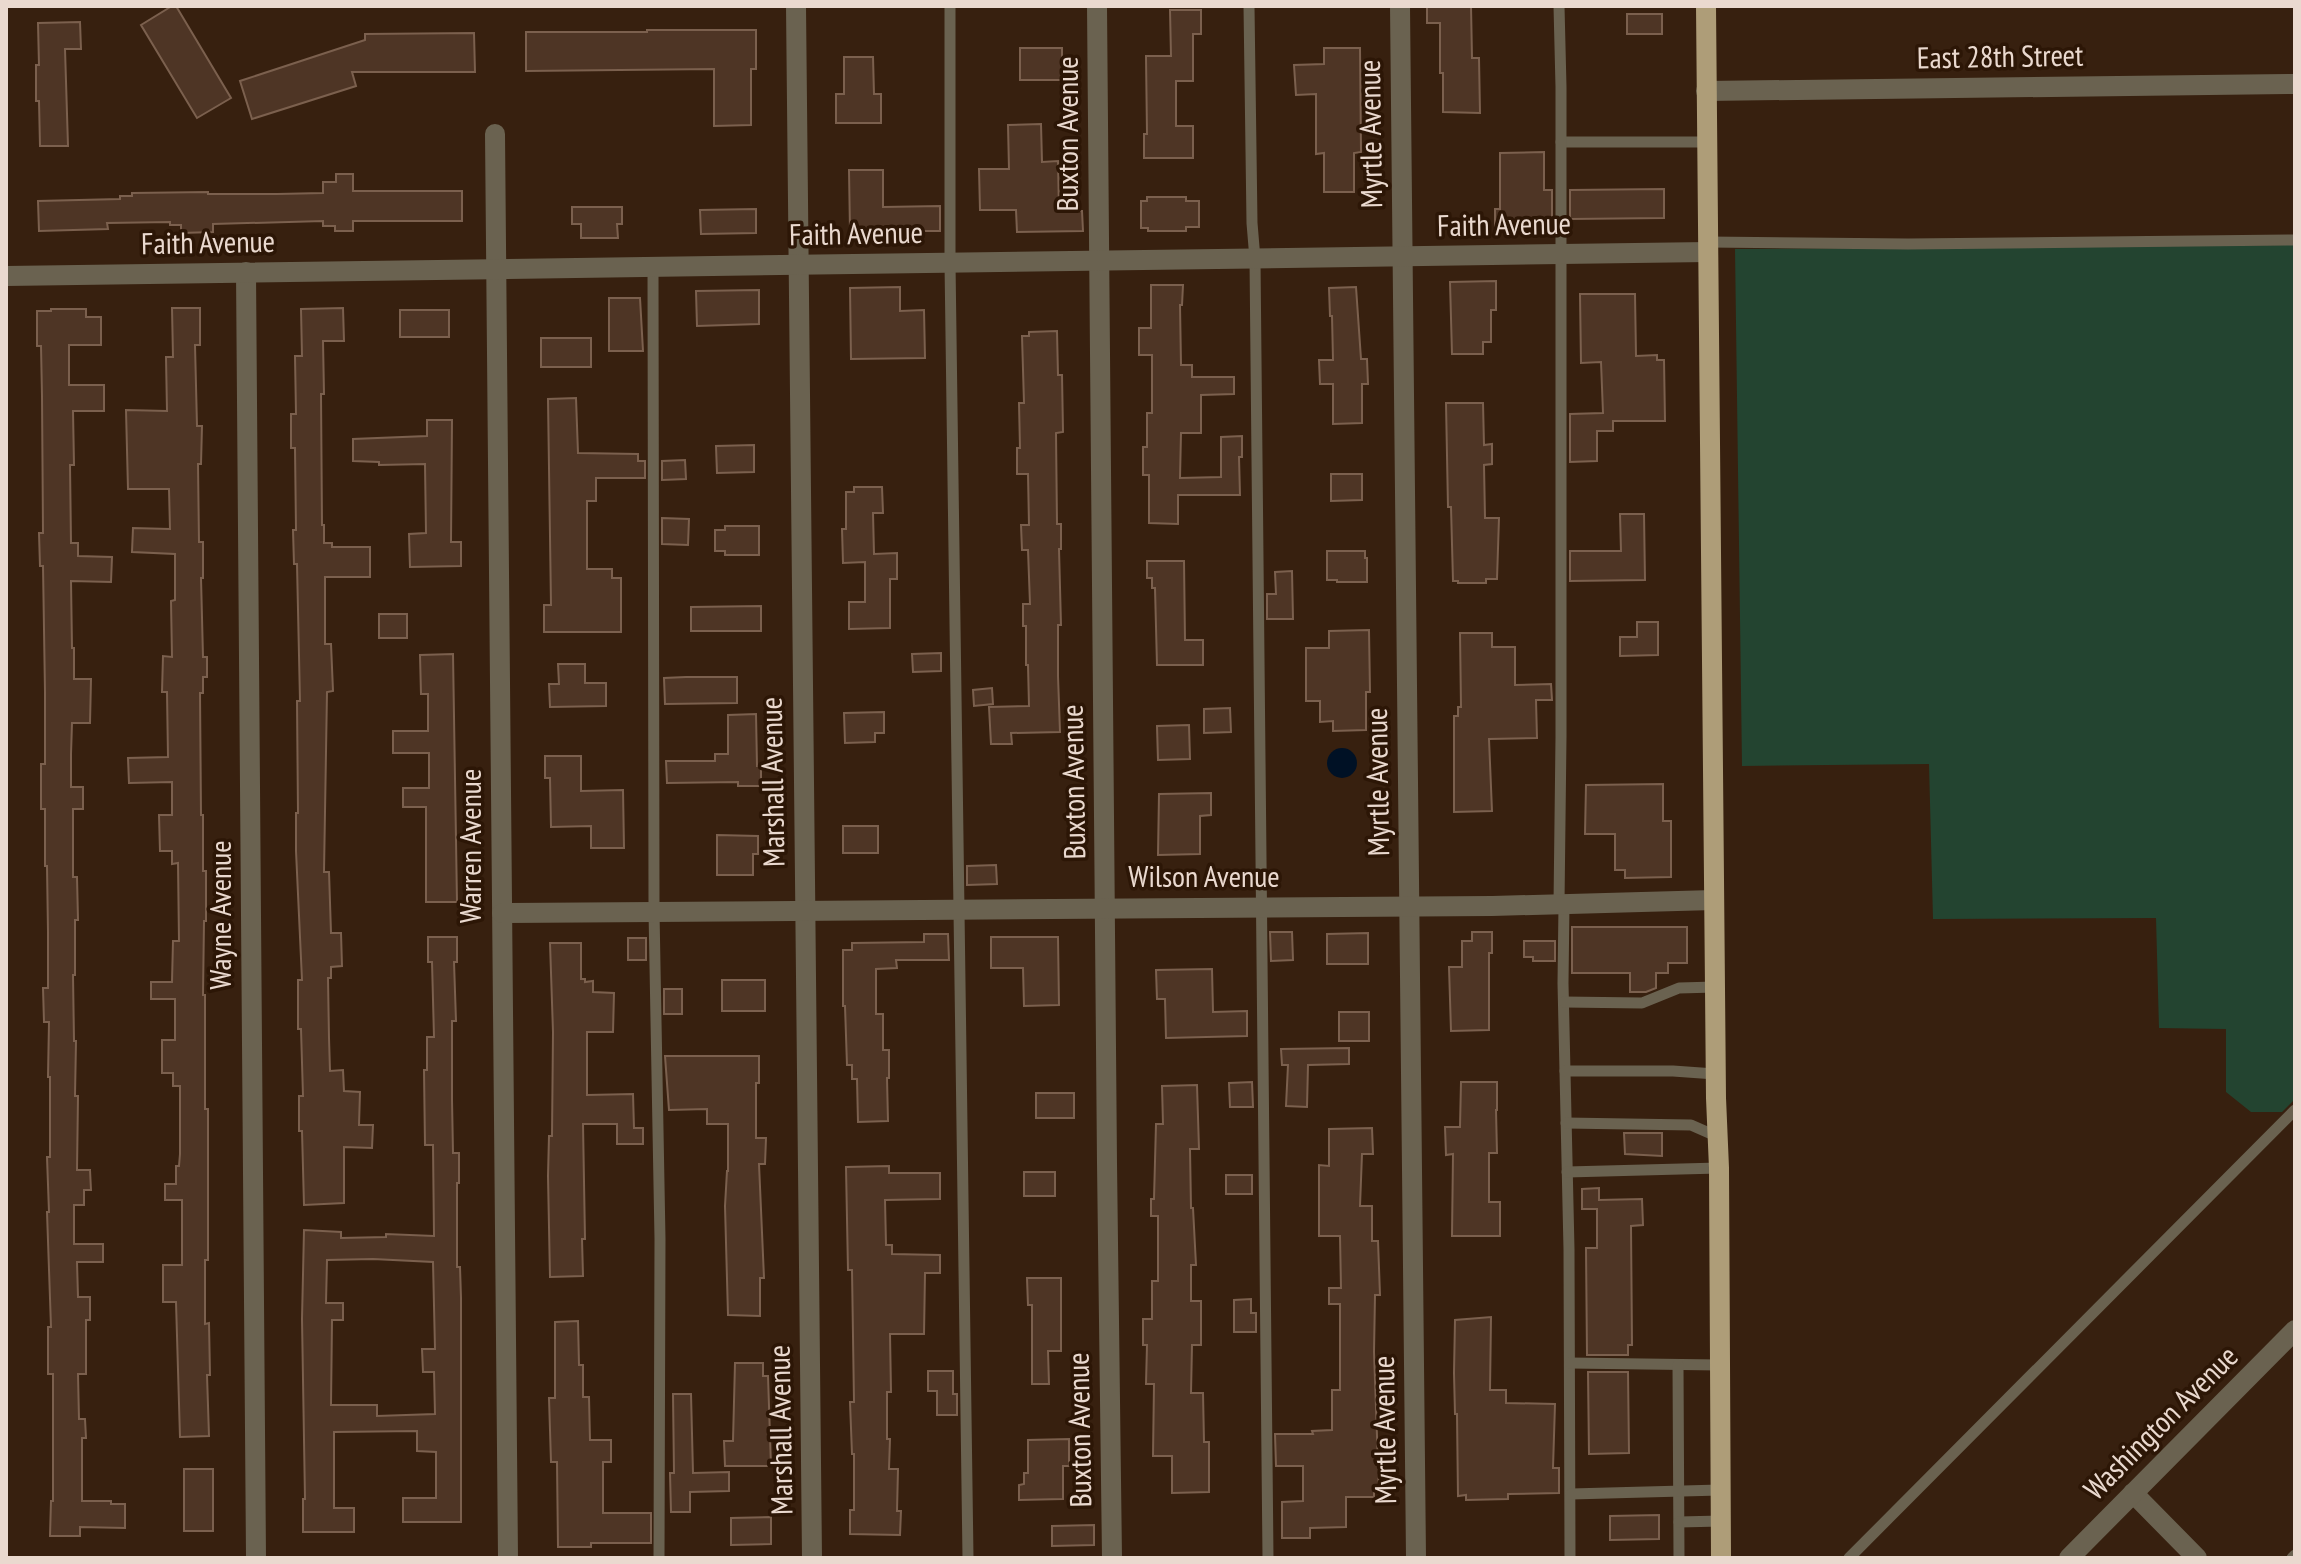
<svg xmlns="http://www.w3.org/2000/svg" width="2301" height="1564" font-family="'PT Sans Narrow',sans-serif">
	<rect width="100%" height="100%" fill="#37200f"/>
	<polygon fill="#234430" points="2295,245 2295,1099 2282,1112 2251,1112 2226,1092 2226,1029 2159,1028 2156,918 1933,919 1929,764 1742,766 1735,249"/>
	<circle fill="#001125" cx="1342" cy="763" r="15"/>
	<g fill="#4e3525" stroke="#7b604e" stroke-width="2" fill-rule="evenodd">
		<polygon points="172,6 176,6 231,98 197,118 141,25"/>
		<polygon points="1432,6 1471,6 1472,58 1479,58 1480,113 1443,112 1443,73 1440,73 1440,23 1427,23 1427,7"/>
		<polygon points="1170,10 1201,10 1201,34 1193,34 1193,81 1176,81 1176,126 1193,126 1193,158 1144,158 1144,134 1147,134 1146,56 1171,56"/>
		<rect x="1627" y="14" width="35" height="20"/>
		<polygon points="80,22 81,49 65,49 68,146 40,146 39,101 36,101 36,65 39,65 38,23"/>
		<polygon points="647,30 756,30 756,69 751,69 751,125 714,126 714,69 526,71 526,32 647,32"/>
		<polygon points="474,33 475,72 352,72 356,86 252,119 240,81 365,40 365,34"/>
		<rect x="1020" y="48" width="42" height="32"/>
		<polygon points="1324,48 1360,48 1361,152 1354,153 1354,192 1324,192 1324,153 1316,154 1316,94 1296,95 1294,65 1324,64"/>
		<polygon points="844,57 873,57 874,94 881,94 881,123 836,123 836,94 844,94"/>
		<polygon points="1041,124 1042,162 1058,161 1059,211 1082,211 1083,231 1017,232 1016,210 980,210 979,169 1009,169 1008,125"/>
		<polygon points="1544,152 1544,190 1552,190 1552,219 1545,219 1545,231 1495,231 1495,209 1500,209 1500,153"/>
		<polygon points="849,170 883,170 883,207 940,206 940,231 850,231"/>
		<polygon points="336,174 353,174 353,191 462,191 462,221 353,221 353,231 335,231 335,226 323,226 323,221 213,224 213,232 181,233 181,225 170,225 170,222 107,223 108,229 39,231 38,201 120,199 120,196 132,196 132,193 208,192 208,194 277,194 323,193 323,182 336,182"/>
		<polygon points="1664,189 1664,218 1570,219 1570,190"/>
		<polygon points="1147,197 1186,197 1186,201 1199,201 1199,227 1186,227 1186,231 1148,231 1148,228 1141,228 1141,201 1147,201"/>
		<polygon points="572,207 622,207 622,224 617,224 618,238 581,238 581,224 572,224"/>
		<polygon points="756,209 756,233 701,234 700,210"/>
		<polygon points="1496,281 1496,310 1491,310 1491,342 1483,342 1483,354 1452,354 1450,282"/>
		<polygon points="1151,285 1183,285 1182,305 1180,305 1181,365 1192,365 1192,377 1234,377 1234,394 1201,395 1201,433 1181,433 1180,478 1221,477 1221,437 1242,436 1242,457 1239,457 1240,495 1178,495 1178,524 1149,523 1149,475 1143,475 1143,447 1147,447 1147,413 1152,413 1152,355 1139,355 1139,328 1151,328"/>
		<polygon points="900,287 900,311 924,310 925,358 851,359 850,288"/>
		<polygon points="1356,287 1361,359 1367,359 1368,384 1362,384 1362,423 1333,424 1333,384 1320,384 1319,360 1333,360 1332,316 1330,316 1329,288"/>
		<polygon points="759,290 759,324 697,326 696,291"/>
		<polygon points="1580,294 1635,294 1636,356 1657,355 1657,360 1664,360 1665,421 1613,421 1613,431 1597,431 1597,461 1570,462 1570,414 1603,413 1601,362 1581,363"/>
		<polygon points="609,298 640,298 643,351 609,351"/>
		<polygon points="172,308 200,308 200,345 195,345 197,426 202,426 201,464 198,464 199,542 203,542 203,578 201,578 203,657 207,657 207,677 203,677 203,693 200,693 201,815 203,815 203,871 206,871 206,921 204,921 203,995 205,995 205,1109 208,1109 208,1260 205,1260 205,1324 209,1323 210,1375 207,1375 209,1436 180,1437 176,1302 163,1302 163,1265 182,1265 182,1200 165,1200 165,1184 176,1184 176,1166 179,1166 180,1154 180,1086 173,1086 173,1073 162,1073 162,1040 175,1040 175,999 151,999 151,982 172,982 173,941 179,941 178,863 172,864 172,851 160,851 159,815 172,815 172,782 129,783 128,758 168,757 167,692 162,692 163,656 172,657 171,601 175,600 175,554 132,552 133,528 170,529 169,489 128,489 126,410 167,411 166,357 173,357"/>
		<polygon points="343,308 344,341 323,341 324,394 321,394 322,525 324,525 324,543 332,543 332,547 370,547 370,577 325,577 325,644 331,644 333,691 327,692 324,872 329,872 331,933 341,933 342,966 331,967 331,978 328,978 329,1038 330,1071 343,1070 344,1091 360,1092 359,1125 373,1125 372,1148 344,1147 344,1203 304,1205 302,1131 299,1131 299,1096 303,1096 301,1029 298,1029 298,980 302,980 296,851 296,813 298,813 297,701 300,701 297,564 294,564 293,530 296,530 295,448 291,448 291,414 296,414 295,356 302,356 301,309"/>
		<polygon points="51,309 86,309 86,317 101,317 101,345 69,345 69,385 104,385 104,411 73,411 74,465 70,465 71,543 78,543 78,556 112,557 111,582 71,581 72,648 74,648 74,679 91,679 90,723 72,723 71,754 71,787 83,787 83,809 73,809 73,877 77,877 78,920 75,920 75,975 73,975 74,1041 76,1041 75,1096 78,1096 77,1170 90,1170 91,1190 84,1190 84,1205 74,1205 74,1244 103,1244 103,1262 77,1262 78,1297 90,1297 90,1320 86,1320 86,1374 78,1374 79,1419 85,1419 86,1438 82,1438 82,1501 111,1501 111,1504 125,1504 125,1528 80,1527 80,1536 50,1536 51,1501 53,1501 53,1374 48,1374 48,1327 51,1327 47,1212 49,1212 47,1157 50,1157 50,1077 48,1077 49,1022 44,1022 43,988 48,988 48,932 47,866 45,866 45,809 41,809 41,764 45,764 45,692 43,566 40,566 39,533 43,533 42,396 41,346 37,346 37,311 51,311"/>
		<rect x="400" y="310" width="49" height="27"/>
		<polygon points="1057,331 1058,375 1062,375 1063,432 1056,433 1057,524 1061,524 1061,549 1059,549 1061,625 1058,625 1058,676 1060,732 1011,733 1012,744 991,744 989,707 1029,706 1028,665 1026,665 1026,626 1023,626 1023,604 1030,604 1028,550 1022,550 1021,525 1029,525 1028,474 1017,474 1017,448 1020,448 1019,403 1024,403 1022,336 1029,336 1029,332"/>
		<rect x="541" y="338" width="50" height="29"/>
		<polygon points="576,398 578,453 638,454 638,461 645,461 645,478 596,478 596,501 587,501 587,569 612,569 612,578 621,578 621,632 544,632 544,605 551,605 548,399"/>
		<polygon points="1446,403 1483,403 1484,445 1492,444 1492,464 1484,465 1485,518 1499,518 1497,579 1486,579 1486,583 1458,583 1458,581 1453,581 1451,507 1448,507"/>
		<polygon points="427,420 452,420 451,542 461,542 461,566 410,567 409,534 426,533 425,464 379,465 379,462 353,461 353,439 427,436"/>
		<polygon points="754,445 754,472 717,473 716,446"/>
		<polygon points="685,460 686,479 662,480 662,461"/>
		<polygon points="1331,474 1362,474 1362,500 1331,501"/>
		<polygon points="854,487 882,487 883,513 873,513 874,554 897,553 897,579 890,579 890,628 849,629 849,602 865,602 865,562 843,563 842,529 846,529 846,492 854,492"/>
		<polygon points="1620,514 1644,514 1645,580 1570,581 1570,551 1621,551"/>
		<polygon points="662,518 689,519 688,545 662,544"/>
		<polygon points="725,526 759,526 759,555 725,555 725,551 715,551 715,530 725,530"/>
		<polygon points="1327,551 1365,551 1365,558 1367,558 1367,582 1337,582 1337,580 1327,580"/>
		<polygon points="1147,561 1184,561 1185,640 1203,640 1203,665 1157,665 1155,588 1152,588 1152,578 1147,578"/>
		<polygon points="1292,571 1293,619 1267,619 1267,594 1276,594 1275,572"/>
		<polygon points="761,606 761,631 691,631 691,607"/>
		<rect x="379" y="614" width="28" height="24"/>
		<polygon points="1637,622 1658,622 1658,655 1620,656 1620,637 1637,637"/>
		<polygon points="1369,630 1370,692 1366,692 1366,730 1333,731 1333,721 1320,722 1320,701 1306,701 1306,648 1329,648 1329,631"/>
		<polygon points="1460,633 1492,633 1492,647 1515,647 1515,685 1551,684 1552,700 1536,700 1537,738 1489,739 1492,811 1454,812 1454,716 1458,716 1458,707 1461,707"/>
		<polygon points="941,653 941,671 913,672 912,654"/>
		<polygon points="453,654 457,902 426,902 426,807 403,807 403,788 429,788 429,753 393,753 393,731 428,731 428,694 421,694 420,655"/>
		<polygon points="558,664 585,664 585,683 606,683 606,706 550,707 549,684 559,684"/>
		<polygon points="686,677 737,677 737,703 665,704 664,678"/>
		<polygon points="992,688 993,704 974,706 973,690"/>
		<polygon points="1230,708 1231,732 1204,733 1204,709"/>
		<polygon points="884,712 884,733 875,733 875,742 845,743 844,713"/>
		<polygon points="756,714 757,766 761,766 761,786 738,786 738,782 667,783 666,761 715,761 715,754 728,754 728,715"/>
		<polygon points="1189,725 1190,759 1158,760 1157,726"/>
		<polygon points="545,756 581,756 581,791 623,790 624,848 591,848 591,826 551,827 550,778 545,778"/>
		<polygon points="1663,784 1663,821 1671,821 1671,877 1625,878 1625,870 1615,870 1615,834 1585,834 1586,785"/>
		<polygon points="1211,793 1211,815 1200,816 1200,854 1158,855 1159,794"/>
		<rect x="843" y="826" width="35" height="27"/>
		<polygon points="717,835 758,836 758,854 753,854 753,875 717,875"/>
		<polygon points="996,865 997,884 967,885 967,866"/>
		<polygon points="1572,927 1687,927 1687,963 1668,963 1668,973 1656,973 1656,988 1646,992 1630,992 1630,973 1572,973"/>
		<polygon points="1270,932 1292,932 1293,960 1271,961"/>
		<polygon points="1472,932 1492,932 1492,953 1489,953 1489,1030 1451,1031 1449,967 1462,967 1462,941 1472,941"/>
		<polygon points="1368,933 1368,964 1327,964 1327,934"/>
		<polygon points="924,934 948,934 949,960 896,960 897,968 876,969 876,1014 883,1014 883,1050 889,1050 889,1078 887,1078 888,1121 858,1122 857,1079 852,1079 852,1065 847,1065 845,1006 843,1006 843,950 852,950 852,943 924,942"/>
		<path d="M428 937H457V962H454L456 1021H452V1100L453 1153H459V1183H457V1267H460L461 1298V1522H403V1498H436V1452L417 1451V1431L334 1432V1508H354V1532H303V1499H305L302 1319 304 1230 341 1232V1238L386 1237V1234L434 1236 433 1145H425L424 1070H427V1037H434L432 962H428ZM373 1259 433 1262 435 1349H422L423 1372H434L435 1414 377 1416V1405H331L332 1320H343V1303H326L327 1260Z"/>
		<polygon points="991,937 1058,937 1059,1005 1024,1006 1023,968 991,968"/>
		<rect x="628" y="938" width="18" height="22"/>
		<polygon points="1524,941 1555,941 1555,961 1533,961 1533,957 1524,957"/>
		<polygon points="550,943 581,943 581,979 585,979 585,982 593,981 593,992 614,993 613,1032 587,1032 587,1095 633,1094 634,1128 643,1128 643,1144 617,1144 617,1124 583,1124 585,1239 582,1239 583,1276 550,1277 548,1176 549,1136 552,1136 553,1032"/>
		<polygon points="1212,969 1213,1012 1247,1011 1247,1036 1166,1038 1165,999 1157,999 1156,970"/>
		<rect x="722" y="980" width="43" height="31"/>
		<rect x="664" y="989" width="18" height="25"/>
		<rect x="1339" y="1012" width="30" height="29"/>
		<polygon points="1349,1048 1349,1064 1308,1065 1307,1107 1286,1106 1288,1065 1282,1065 1281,1049"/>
		<polygon points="665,1056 759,1056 759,1083 756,1083 756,1138 766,1138 765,1164 759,1164 764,1278 760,1278 760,1316 728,1315 725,1206 727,1171 728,1171 728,1124 707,1124 707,1109 669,1110"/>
		<polygon points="1252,1082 1253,1107 1230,1107 1229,1083"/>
		<polygon points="1461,1082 1497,1082 1497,1110 1496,1110 1497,1153 1489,1153 1489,1202 1500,1202 1500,1236 1452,1236 1453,1154 1446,1155 1445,1127 1460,1127"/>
		<polygon points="1197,1085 1199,1149 1190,1149 1191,1208 1193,1208 1196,1265 1191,1265 1191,1301 1201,1301 1201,1345 1192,1345 1191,1393 1203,1393 1204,1442 1209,1442 1209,1492 1172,1493 1172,1456 1153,1456 1154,1384 1146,1384 1147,1345 1143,1345 1143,1319 1152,1319 1152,1281 1158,1281 1158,1216 1151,1216 1151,1199 1154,1199 1156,1124 1163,1124 1162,1086"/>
		<rect x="1036" y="1093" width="38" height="25"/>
		<polygon points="1372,1128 1373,1154 1362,1154 1360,1206 1372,1206 1372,1241 1378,1241 1380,1295 1375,1295 1374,1352 1379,1492 1374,1492 1374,1497 1346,1497 1346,1527 1310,1528 1310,1538 1282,1538 1282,1502 1303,1501 1303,1466 1276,1466 1275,1434 1313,1434 1312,1431 1332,1430 1332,1390 1340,1390 1340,1304 1329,1304 1329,1288 1341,1288 1340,1236 1319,1236 1319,1165 1329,1166 1329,1129"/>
		<polygon points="1624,1133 1662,1133 1662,1156 1625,1154"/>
		<polygon points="889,1166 889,1173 940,1173 940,1199 885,1200 886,1245 892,1245 892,1254 940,1255 940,1273 925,1273 924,1334 890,1334 891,1392 887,1392 887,1439 890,1439 889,1469 898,1469 897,1511 901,1511 900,1535 850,1534 850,1510 854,1510 854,1454 852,1454 850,1402 854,1402 852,1270 848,1270 846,1167"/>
		<rect x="1024" y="1172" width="31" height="24"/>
		<rect x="1226" y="1175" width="26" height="19"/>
		<polygon points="1599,1188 1599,1200 1642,1199 1643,1225 1631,1226 1632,1345 1628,1345 1628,1355 1587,1355 1586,1248 1597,1248 1597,1209 1582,1209 1582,1189"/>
		<polygon points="1027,1278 1061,1278 1061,1351 1048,1351 1049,1384 1032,1384 1032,1305 1028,1305"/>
		<polygon points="1251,1299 1251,1313 1256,1313 1256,1332 1234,1332 1234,1300"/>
		<polygon points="1491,1317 1490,1390 1506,1390 1506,1403 1555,1404 1553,1468 1559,1468 1559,1493 1508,1494 1508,1499 1466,1500 1466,1495 1458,1496 1457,1414 1455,1414 1454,1373 1455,1320"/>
		<polygon points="578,1321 579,1365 583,1365 583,1397 589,1397 590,1440 611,1440 611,1462 603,1462 603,1513 651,1513 651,1543 591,1543 591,1547 558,1547 557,1462 551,1462 549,1398 555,1398 555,1322"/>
		<polygon points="735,1363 763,1363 763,1376 768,1376 771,1466 725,1466 724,1441 733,1441"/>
		<polygon points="928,1371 953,1371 953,1394 957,1394 957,1415 937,1415 937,1391 928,1391"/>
		<polygon points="1588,1372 1628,1372 1629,1453 1589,1454"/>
		<polygon points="673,1394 691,1394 693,1473 729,1472 729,1491 690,1492 690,1512 671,1512 670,1473 674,1473"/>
		<polygon points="1069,1439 1069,1466 1063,1466 1063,1499 1019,1500 1019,1485 1024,1484 1024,1473 1028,1473 1028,1440"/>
		<rect x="184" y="1469" width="29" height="62"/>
		<polygon points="1659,1515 1659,1539 1610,1540 1610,1516"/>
		<polygon points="771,1517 771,1544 731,1545 731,1518"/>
		<polygon points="1094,1525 1094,1545 1052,1546 1052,1526"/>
	</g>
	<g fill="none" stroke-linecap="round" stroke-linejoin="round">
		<g stroke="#6a6250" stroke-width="11">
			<polyline points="950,6 950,263 968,1558"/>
			<polyline points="1249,6 1252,223 1255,259 1268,1558"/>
			<polyline points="1561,142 1707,142"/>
			<polyline points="1708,242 1908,244 2295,240"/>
			<polyline points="653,267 654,911 660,1239 659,1558"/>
			<polyline points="1559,904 1561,737 1561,87 1559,6"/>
			<polyline points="1564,904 1563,983 1569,1249 1570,1558"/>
			<polyline points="1564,1002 1642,1003 1679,988 1715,987"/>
			<polyline points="1565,1071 1673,1071 1715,1074"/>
			<polyline points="1566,1123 1691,1125 1716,1136"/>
			<polyline points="1567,1172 1719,1168"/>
			<polyline points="1570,1363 1719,1365"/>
			<polyline points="1678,1365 1679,1558"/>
			<polyline points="1571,1494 1720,1490"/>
			<polyline points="1679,1522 1721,1521"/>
			<polyline points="1849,1558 2295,1110"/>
			<polyline points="2292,1558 2295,1555"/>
		</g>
		<g stroke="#6a6250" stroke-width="20">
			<polyline points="796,6 812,1558"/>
			<polyline points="1097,6 1107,1163 1112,1558"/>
			<polyline points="1400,6 1416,1558"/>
			<polyline points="1706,91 2295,84"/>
			<polyline points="495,134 508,1558"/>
			<polyline points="246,272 256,1558"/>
			<polyline points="6,276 1708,252"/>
			<polyline points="502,913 1492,906 1714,900"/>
			<polyline points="2133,1493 2197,1558"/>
			<polyline points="2069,1558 2295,1330"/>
		</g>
		<polyline stroke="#ae9d78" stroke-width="20" points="1706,6 1716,1098 1719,1168 1721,1558"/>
	</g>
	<g text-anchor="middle" stroke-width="7" stroke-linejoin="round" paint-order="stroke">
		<g font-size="30" fill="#ead9cf" stroke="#2c1606">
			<text transform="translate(2000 57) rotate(-1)" y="10">East 28th Street</text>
			<text transform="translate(1068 134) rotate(-90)" y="10">Buxton Avenue</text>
			<text transform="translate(1371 134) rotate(-91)" y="10">Myrtle Avenue</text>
			<text transform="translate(1504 225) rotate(-1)" y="10">Faith Avenue</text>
			<text transform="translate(856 234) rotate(-1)" y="10">Faith Avenue</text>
			<text transform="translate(208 243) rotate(-1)" y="10">Faith Avenue</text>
			<text transform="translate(773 782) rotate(-91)" y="10">Marshall Avenue</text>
			<text transform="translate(1074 782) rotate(-91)" y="10">Buxton Avenue</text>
			<text transform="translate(1378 782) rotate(-91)" y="10">Myrtle Avenue</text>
			<text transform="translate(471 846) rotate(-90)" y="10">Warren Avenue</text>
			<text x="1204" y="887">Wilson Avenue</text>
			<text transform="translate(221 915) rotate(-90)" y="10">Wayne Avenue</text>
			<text transform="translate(2161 1423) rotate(-45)" y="10">Washington Avenue</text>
			<text transform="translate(781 1430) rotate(-91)" y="10">Marshall Avenue</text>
			<text transform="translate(1080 1430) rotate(-91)" y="10">Buxton Avenue</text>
			<text transform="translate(1385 1430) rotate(-91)" y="10">Myrtle Avenue</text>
		</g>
	</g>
	<rect width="2301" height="1564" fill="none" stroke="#ead9cf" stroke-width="16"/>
</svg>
